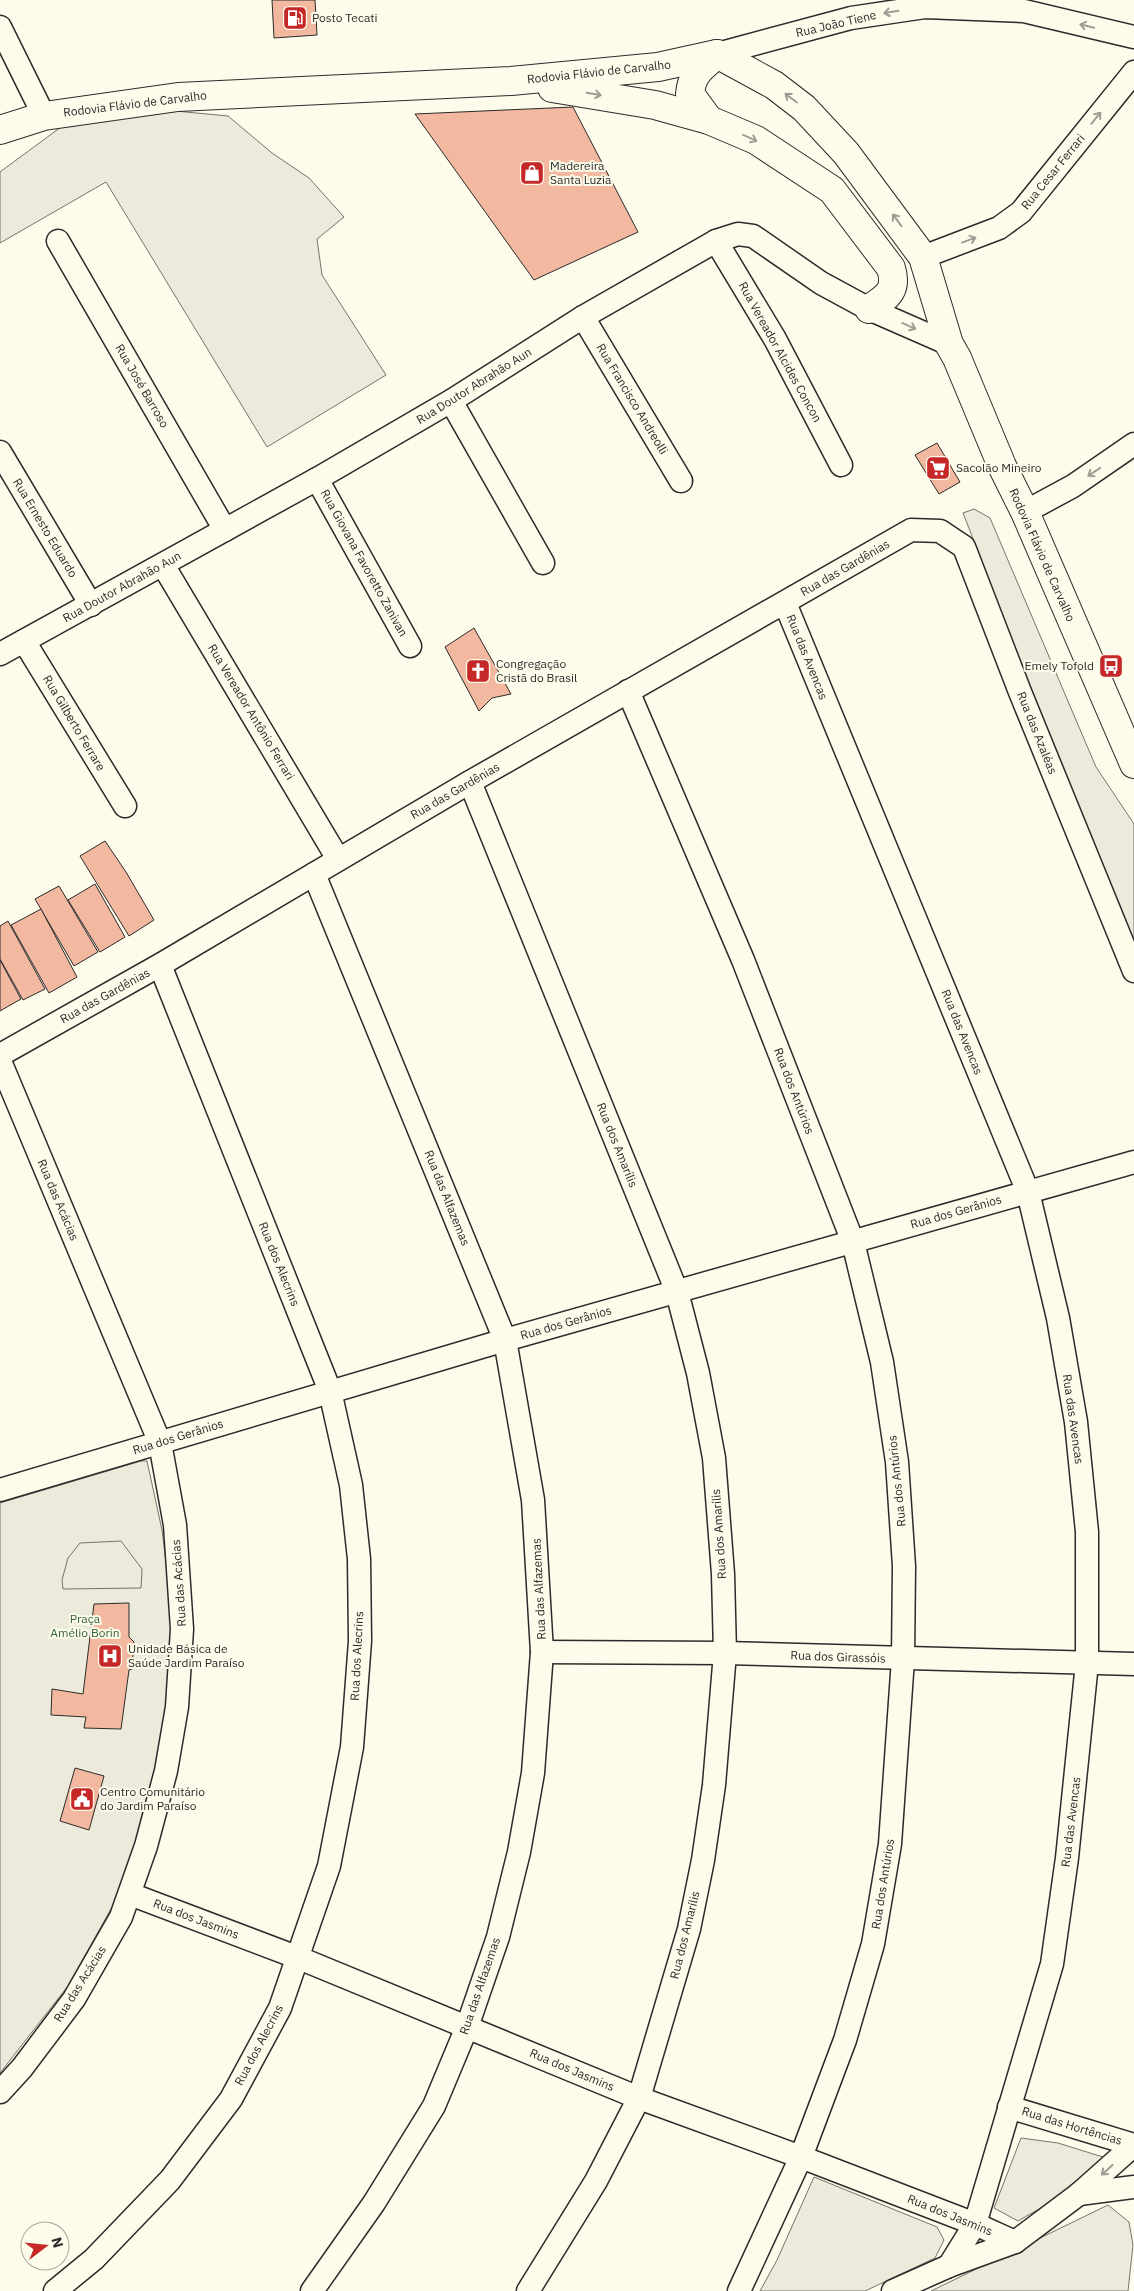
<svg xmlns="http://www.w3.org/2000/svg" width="1134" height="2291" font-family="'IBM Plex Sans',sans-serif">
	<rect width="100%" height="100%" fill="#fdfbea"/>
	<g fill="#ecebdb" stroke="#74746e">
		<polygon points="165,110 228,116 272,153 309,178 344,217 317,239 322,275 386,375 267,447 106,182 0,243 0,172 61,127"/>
		<polygon points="974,509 990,518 1096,767 1134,824 1134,946 1090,839 963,513"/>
		<polygon points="141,1461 147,1461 162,1530 171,1602 172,1670 146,1846 68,1986 0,2073 0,1503"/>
		<polygon points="1021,2138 1058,2143 1106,2158 1100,2174 1018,2221 994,2208"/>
		<polygon points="814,2177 937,2227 944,2240 935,2258 865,2291 760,2291 777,2260"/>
		<polygon points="1108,2205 1129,2222 1133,2245 1128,2291 931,2291"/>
	</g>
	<polygon fill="#eceadb" stroke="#74746e" points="121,1541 142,1569 141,1588 63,1589 62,1580 68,1558 80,1543"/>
	<g fill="#f2b8a0" stroke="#2b2b2b">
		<polygon points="272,0 315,0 317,35 274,38"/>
		<polygon points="573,107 638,232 534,280 415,114"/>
		<polygon points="937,443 960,482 939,494 915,455"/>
		<polygon points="474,628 511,694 492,698 479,711 445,647"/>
		<polygon points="105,841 126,872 154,920 129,936 80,856"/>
		<polygon points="95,884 125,937 100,952 68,900"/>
		<polygon points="59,886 98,952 74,966 35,899"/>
		<polygon points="41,909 77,977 49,993 11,925"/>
		<polygon points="8,921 45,989 23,1000 0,959 0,926"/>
		<polygon points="0,960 21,999 0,1011"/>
		<polygon points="129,1603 129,1637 134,1642 132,1669 129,1670 121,1729 84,1728 86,1717 51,1715 52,1689 83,1694 94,1604"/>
		<polygon points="75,1768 104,1776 89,1830 60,1821"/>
	</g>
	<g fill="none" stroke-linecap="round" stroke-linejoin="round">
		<defs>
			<g id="minor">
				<polyline points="0,27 44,116"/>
				<polyline points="717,54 851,18 925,7 1024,11 1134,37"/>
				<polyline points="58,241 225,530"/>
				<polyline points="716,241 775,339 841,465"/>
				<polyline points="923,257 999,228 1021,212 1134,72"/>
				<polyline points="583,317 681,481"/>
				<polyline points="451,401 543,563"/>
				<polyline points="0,452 91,605"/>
				<polyline points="317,479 410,646"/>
				<polyline points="1025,512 1073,486 1134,444"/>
				<polyline points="163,565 338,859"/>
				<polyline points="785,603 1028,1192 1058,1318 1076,1422 1087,1532 1087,1663 1067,1858 1052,1964 975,2224 949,2266"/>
				<polyline points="24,641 125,806"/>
				<polyline points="0,654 317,479 451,401 583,317 716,241 738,234 753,236 821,283 869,309 949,344"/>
				<polyline points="628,691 743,960 853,1242 882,1362 897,1462 904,1566 903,1659 890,1844 873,1944 845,2040 801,2157 739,2291"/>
				<polyline points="470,782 677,1292 698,1373 714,1458 723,1574 725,1653 714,1785 703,1860 689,1929 639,2098 596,2181 528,2291"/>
				<polyline points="0,1055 160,965 470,782 911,530 940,531 964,547 1020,692 1134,971"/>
				<polyline points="0,1061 160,1443 175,1525 182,1629 177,1707 166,1771 146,1846 121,1917 74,1999 22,2068 0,2092"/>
				<polyline points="0,1490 505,1340 1134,1162"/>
				<polyline points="542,1652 725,1653 1134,1664"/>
				<polyline points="130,1894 299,1958 639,2098 801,2157 975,2224 1015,2242"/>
				<polyline points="1009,2107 1134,2145"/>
				<polyline points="1079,2194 1134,2187"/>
				<polyline points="55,2291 94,2259 170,2180 231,2099 280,2008 329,1866 352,1747 360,1641 359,1559 351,1485 330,1391 160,965"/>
				<polyline points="312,2291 374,2203 434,2106 467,2027 498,1937 519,1852 533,1773 542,1652 533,1500 505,1340 314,874"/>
				<polyline points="893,2291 949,2266 1015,2242 1079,2194 1134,2145"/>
			</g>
			<g id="major">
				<path d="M552 88 655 105 709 120 756 140 832 190 891 268C898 291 887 297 869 309"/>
				<path d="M709 120 690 94C692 72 702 68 717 54"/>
				<polyline points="0,130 44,116 178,97 511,81 658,67 717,54 774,85 804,108 846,153 923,257 949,344 957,358 1002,466 1025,512 1134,764"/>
			</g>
		</defs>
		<use href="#minor" stroke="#2b2b2b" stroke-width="25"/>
		<use href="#major" stroke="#2b2b2b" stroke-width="30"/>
		<use href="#minor" stroke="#fdfbea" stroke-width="22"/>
		<use href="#major" stroke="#fdfbea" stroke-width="28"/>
	</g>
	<defs><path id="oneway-shaft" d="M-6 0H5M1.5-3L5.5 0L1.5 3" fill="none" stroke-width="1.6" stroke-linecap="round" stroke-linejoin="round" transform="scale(1.25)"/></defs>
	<g stroke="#9e9d94">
		<use href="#oneway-shaft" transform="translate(891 12) rotate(171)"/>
		<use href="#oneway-shaft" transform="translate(1087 26) rotate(-166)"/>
		<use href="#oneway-shaft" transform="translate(594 94) rotate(9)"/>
		<use href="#oneway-shaft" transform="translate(791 98) rotate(-143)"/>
		<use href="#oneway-shaft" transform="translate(1096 118) rotate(-51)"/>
		<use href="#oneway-shaft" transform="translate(750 138) rotate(25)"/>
		<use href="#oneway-shaft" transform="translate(897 220) rotate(-126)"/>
		<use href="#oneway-shaft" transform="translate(969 240) rotate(-20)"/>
		<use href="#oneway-shaft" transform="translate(909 326) rotate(24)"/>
		<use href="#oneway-shaft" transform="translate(1094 472) rotate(146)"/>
		<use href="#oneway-shaft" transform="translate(1107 2170) rotate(138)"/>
	</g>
	<defs>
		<symbol id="fuel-square" viewBox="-11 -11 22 22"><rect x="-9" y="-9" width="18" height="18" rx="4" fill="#c62828" stroke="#fdfbea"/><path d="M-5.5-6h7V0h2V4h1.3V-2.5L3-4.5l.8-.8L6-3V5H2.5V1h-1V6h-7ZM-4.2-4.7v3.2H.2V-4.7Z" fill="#fff"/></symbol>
		<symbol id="shop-square" viewBox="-11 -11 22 22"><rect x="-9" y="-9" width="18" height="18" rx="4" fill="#c62828" stroke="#fdfbea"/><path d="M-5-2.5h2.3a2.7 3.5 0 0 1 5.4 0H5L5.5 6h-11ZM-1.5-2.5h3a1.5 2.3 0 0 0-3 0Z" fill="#fff"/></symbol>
		<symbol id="supermarket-square" viewBox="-11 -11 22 22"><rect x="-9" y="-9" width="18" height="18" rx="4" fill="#c62828" stroke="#fdfbea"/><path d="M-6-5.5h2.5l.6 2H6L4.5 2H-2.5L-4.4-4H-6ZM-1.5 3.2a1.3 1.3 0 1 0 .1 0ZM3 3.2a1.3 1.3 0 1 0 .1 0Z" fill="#fff"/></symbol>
		<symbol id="bus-square" viewBox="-11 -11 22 22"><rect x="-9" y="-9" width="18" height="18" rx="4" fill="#c62828" stroke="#fdfbea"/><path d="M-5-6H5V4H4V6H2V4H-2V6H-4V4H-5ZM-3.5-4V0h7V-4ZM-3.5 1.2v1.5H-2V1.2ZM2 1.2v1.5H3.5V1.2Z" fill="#fff"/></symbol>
		<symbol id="church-square" viewBox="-11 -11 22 22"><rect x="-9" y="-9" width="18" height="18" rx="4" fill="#c62828" stroke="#fdfbea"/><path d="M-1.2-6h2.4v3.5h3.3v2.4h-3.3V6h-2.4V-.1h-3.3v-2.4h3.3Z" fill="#fff"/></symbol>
		<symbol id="hospital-square" viewBox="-11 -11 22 22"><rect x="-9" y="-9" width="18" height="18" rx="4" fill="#c62828" stroke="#fdfbea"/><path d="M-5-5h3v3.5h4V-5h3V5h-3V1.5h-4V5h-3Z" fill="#fff"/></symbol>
		<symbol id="civic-square" viewBox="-11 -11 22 22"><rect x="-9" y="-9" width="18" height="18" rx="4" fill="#c62828" stroke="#fdfbea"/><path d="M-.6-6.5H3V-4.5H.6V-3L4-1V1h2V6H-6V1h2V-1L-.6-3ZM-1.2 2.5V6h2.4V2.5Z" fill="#fff"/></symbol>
	</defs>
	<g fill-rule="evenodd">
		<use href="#fuel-square" x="281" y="4" width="28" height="28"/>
		<use href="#shop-square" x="518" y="159" width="28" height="28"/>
		<use href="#supermarket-square" x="924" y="454" width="28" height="28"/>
		<use href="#bus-square" x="1097" y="652" width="28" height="28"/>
		<use href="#church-square" x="464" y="657" width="28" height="28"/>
		<use href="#hospital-square" x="96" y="1642" width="28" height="28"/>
		<use href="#civic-square" x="68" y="1785" width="28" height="28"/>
	</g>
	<g text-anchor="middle" stroke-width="4" stroke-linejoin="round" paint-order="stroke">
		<g font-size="12" fill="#2b2b2b" stroke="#fdfbea" text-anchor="start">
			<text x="312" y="22">Posto Tecati</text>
			<text x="550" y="170">Madereira<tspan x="550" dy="14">Santa Luzia</tspan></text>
			<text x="956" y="472">Sacolão Mineiro</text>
			<text x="496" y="668">Congregação<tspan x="496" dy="14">Cristã do Brasil</tspan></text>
			<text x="1094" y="670" text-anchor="end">Emely Tofold</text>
			<text x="128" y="1653">Unidade Básica de<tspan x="128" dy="14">Saúde Jardim Paraíso</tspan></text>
			<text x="100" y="1796">Centro Comunitário<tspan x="100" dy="14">do Jardim Paraíso</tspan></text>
		</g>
		<g font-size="12" fill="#2b2b2b" stroke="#fdfbea">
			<text transform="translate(836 24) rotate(-13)" y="4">Rua João Tiene</text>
			<text transform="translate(599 72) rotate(-6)" y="4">Rodovia Flávio de Carvalho</text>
			<text transform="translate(135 104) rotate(-7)" y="4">Rodovia Flávio de Carvalho</text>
			<text transform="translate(1053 172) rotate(-51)" y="4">Rua Cesar Ferrari</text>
			<text transform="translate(780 352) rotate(61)" y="4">Rua Vereador Alcides Concon</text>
			<text transform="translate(142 386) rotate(60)" y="4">Rua José Barroso</text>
			<text transform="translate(474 386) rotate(-32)" y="4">Rua Doutor Abrahão Aun</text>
			<text transform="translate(632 399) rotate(59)" y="4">Rua Francisco Andreolli</text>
			<text transform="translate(45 528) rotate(59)" y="4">Rua Ernesto Eduardo</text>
			<text transform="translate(1042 555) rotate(66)" y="4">Rodovia Flávio de Carvalho</text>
			<text transform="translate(364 563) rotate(61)" y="4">Rua Giovana Favoretto Zanivan</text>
			<text transform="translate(845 568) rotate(-30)" y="4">Rua das Gardênias</text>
			<text transform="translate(122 587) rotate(-29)" y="4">Rua Doutor Abrahão Aun</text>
			<text transform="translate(807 657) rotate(68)" y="4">Rua das Avencas</text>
			<text transform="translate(251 712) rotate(59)" y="4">Rua Vereador Antônio Ferrari</text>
			<text transform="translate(74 723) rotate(59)" y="4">Rua Gilberto Ferrare</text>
			<text transform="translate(1037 733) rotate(68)" y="4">Rua das Azaléas</text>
			<text transform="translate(455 791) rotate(-30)" y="4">Rua das Gardênias</text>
			<text transform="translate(105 996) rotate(-29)" y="4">Rua das Gardênias</text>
			<text transform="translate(962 1032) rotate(68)" y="4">Rua das Avencas</text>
			<text transform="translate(794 1091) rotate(69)" y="4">Rua dos Antúrios</text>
			<text transform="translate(617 1145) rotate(68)" y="4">Rua dos Amarílis</text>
			<text transform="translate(447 1198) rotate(68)" y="4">Rua das Alfazemas</text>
			<text transform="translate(58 1200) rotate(67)" y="4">Rua das Acácias</text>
			<text transform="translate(956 1212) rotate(-16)" y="4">Rua dos Gerânios</text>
			<text transform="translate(279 1264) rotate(68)" y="4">Rua dos Alecrins</text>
			<text transform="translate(566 1323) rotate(-16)" y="4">Rua dos Gerânios</text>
			<text transform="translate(1073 1419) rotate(82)" y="4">Rua das Avencas</text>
			<text transform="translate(178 1437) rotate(-17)" y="4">Rua dos Gerânios</text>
			<text transform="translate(897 1481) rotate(-96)" y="4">Rua dos Antúrios</text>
			<text transform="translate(719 1534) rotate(-94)" y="4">Rua dos Amarílis</text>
			<text transform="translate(179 1583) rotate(-94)" y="4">Rua das Acácias</text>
			<text transform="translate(539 1589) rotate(-93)" y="4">Rua das Alfazemas</text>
			<text transform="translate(357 1656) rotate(-87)" y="4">Rua dos Alecrins</text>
			<text transform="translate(838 1657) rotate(2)" y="4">Rua dos Girassóis</text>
			<text transform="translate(1071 1822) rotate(-83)" y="4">Rua das Avencas</text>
			<text transform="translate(883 1884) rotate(-81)" y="4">Rua dos Antúrios</text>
			<text transform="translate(196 1919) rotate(21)" y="4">Rua dos Jasmins</text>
			<text transform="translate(685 1935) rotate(-76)" y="4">Rua dos Amarílis</text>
			<text transform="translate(80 1984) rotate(-58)" y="4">Rua das Acácias</text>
			<text transform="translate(480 1986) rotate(-71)" y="4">Rua das Alfazemas</text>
			<text transform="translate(259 2045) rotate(-62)" y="4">Rua dos Alecrins</text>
			<text transform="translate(572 2070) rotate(23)" y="4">Rua dos Jasmins</text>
			<text transform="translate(1072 2126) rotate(17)" y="4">Rua das Hortências</text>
			<text transform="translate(950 2215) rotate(22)" y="4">Rua dos Jasmins</text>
		</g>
		<g font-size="12" fill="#34623c" stroke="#fdfbea">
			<text x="85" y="1623">Praça<tspan x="85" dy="14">Amélio Borin</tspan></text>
		</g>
	</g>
	<g transform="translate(45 2246) rotate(74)"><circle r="24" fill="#fdfbea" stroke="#a9a89e"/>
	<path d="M0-4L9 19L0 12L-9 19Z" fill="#c62828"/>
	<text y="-8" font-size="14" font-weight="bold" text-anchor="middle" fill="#2b2b2b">N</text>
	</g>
</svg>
